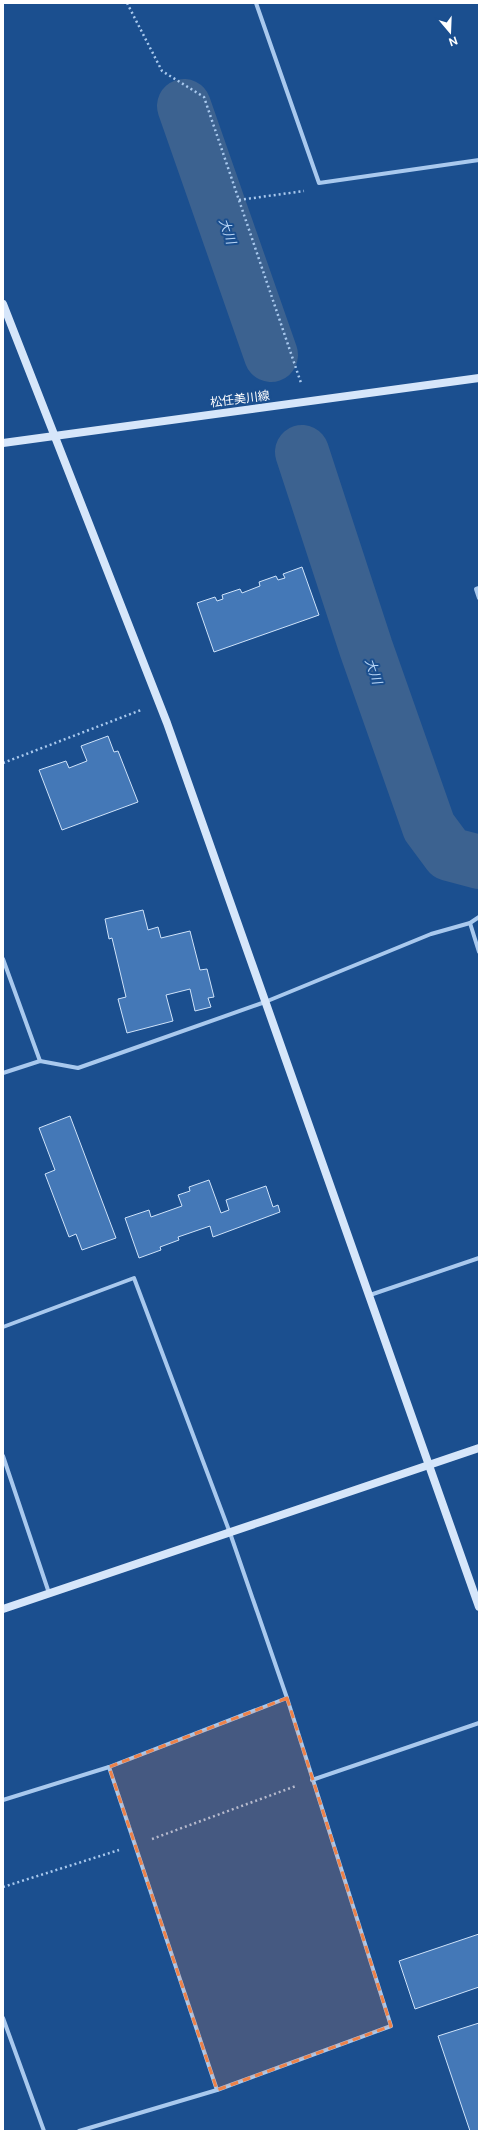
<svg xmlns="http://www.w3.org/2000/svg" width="482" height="2134" font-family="'Public Sans','Noto Sans JP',sans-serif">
	<rect width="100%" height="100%" fill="#1b4f8f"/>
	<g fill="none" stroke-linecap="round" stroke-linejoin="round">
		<g stroke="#3c6290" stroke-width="54">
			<polyline points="184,106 271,355"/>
			<polyline points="302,452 366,648 429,827 449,854 479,862"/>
		</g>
	</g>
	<g fill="#4478b7" stroke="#cfe3fa">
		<polygon points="302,567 319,615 214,652 197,603 215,597 217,601 223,599 222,595 240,589 242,593 260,586 259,582 276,576 278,580 285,578 283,574"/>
		<polygon points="108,736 114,752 118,751 138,802 62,830 39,770 66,761 69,768 87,761 81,746"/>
		<polygon points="143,910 148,930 158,927 161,938 190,931 200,970 207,969 214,997 208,998 211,1007 195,1011 190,989 166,995 173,1021 127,1033 118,999 126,997 112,938 109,939 105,919"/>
		<polygon points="70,1116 116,1238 82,1250 76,1234 69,1237 45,1174 55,1170 39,1128"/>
		<polygon points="209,1180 221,1213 229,1210 226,1200 266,1186 273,1207 278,1205 280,1212 213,1237 210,1226 178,1237 179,1240 160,1247 161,1250 139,1258 125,1218 149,1210 151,1217 182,1206 178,1195 190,1191 189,1187"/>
		<polygon points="479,1934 479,1987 415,2009 399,1961"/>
		<polygon points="479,2023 479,2131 470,2131 438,2036"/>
	</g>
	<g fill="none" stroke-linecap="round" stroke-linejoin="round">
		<g stroke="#a9c9ee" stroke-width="2.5" stroke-dasharray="2 3" stroke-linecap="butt">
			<polyline points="127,3 162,71 204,97 301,383"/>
			<polyline points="239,200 304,191"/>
			<polyline points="3,763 141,710"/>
			<polyline points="152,1839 296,1786"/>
			<polyline points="3,1887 119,1850"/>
		</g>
		<g stroke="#a9c9ee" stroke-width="4">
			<polyline points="256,3 319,183 479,160"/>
			<polyline points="479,588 476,589 479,598"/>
			<polyline points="470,923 479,952"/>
			<polyline points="3,959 40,1061"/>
			<polyline points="3,1073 40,1061 78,1068 265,1002 431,934 470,923 479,917"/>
			<polyline points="370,1295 479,1258"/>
			<polyline points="3,1327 134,1278 230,1533 287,1698 391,2026 217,2090 79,2131"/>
			<polyline points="3,1456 49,1593"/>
			<polyline points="109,1767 217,2090"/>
			<polyline points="312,1780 479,1723"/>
			<polyline points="3,1800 109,1767 287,1698"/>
			<polyline points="3,2018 44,2131"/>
		</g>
		<g stroke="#d6e6fa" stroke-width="8">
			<polyline points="3,304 167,723 479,1607"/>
			<polyline points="3,443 479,378"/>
			<polyline points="3,1609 479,1448"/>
		</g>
	</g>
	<path fill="#ee8249" fill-opacity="0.2" stroke="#ee8249" stroke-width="3" stroke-dasharray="8 5" stroke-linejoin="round" d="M287 1698 391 2026 217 2090 109 1767Z"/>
	<g text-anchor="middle" stroke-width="4" stroke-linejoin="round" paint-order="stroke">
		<g font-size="12" fill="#fff" stroke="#1b4f8f">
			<text transform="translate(240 399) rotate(-7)" y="4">松任美川線</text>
		</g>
		<g font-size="13" font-style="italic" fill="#b5d3f5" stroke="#1b4f8f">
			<text transform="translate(228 231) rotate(71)" y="5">大川</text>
			<text transform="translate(374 671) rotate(71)" y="5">大川</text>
		</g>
	</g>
	<rect width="482" height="2134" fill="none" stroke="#ffffff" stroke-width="8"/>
	<g transform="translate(450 32) rotate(161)" stroke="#1b4f8f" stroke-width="3" paint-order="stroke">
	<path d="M0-3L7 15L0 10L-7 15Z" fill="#ffffff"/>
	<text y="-6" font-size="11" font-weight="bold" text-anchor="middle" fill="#ffffff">N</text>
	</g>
</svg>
